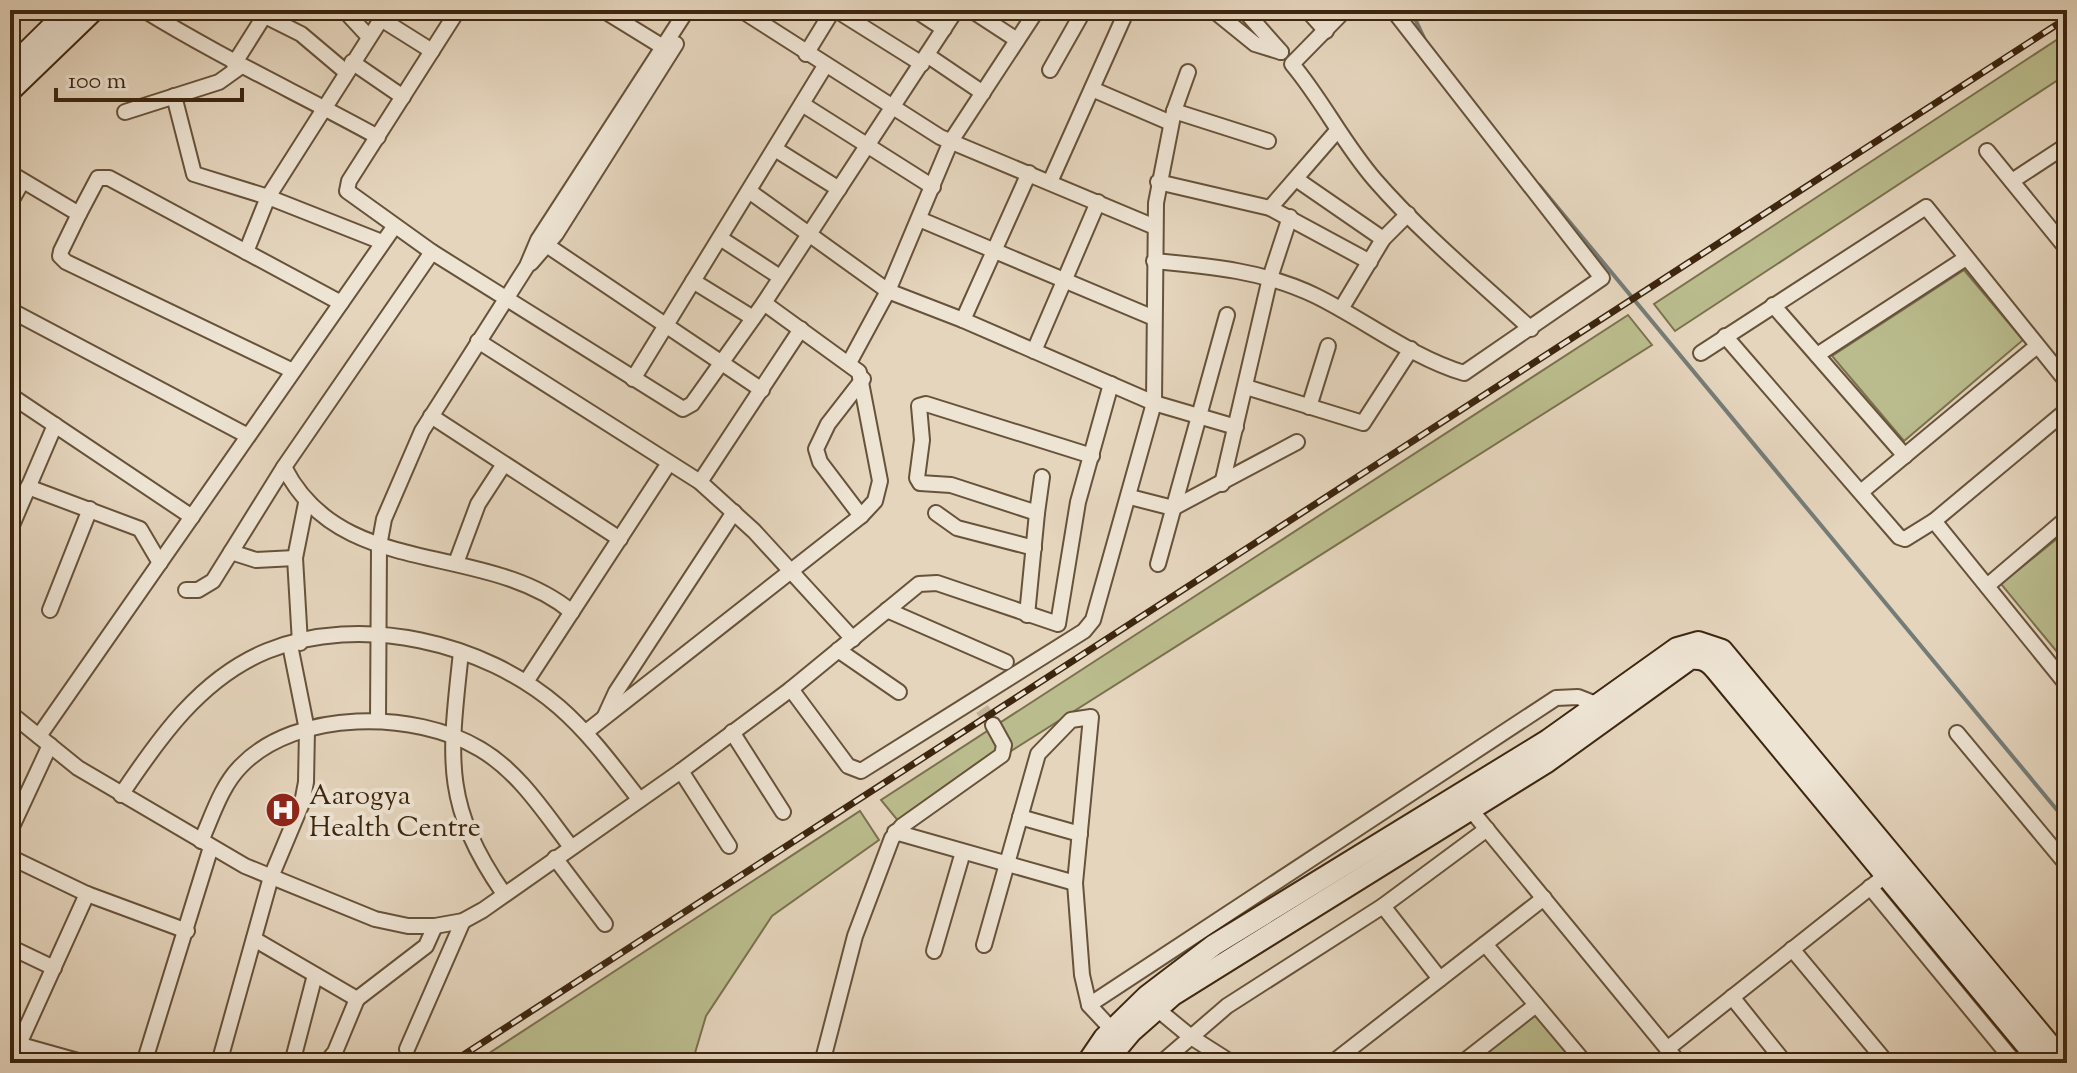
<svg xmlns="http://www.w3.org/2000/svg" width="2077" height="1073" font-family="'Sorts Mill Goudy',serif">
	<rect width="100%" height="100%" fill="#e5d5bd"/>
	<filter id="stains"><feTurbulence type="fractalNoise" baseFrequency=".0025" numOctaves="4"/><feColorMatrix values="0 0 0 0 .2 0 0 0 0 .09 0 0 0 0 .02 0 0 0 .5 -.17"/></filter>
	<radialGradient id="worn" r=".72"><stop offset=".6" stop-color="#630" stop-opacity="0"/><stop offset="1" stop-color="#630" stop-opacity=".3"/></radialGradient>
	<g fill="#babc8d" stroke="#7c714e" stroke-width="2">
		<polygon points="2067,33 2067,74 1675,331 1654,304"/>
		<polygon points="1964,270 2023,340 1904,441 1832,356"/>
		<polygon points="1628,315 1652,345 899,822 881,800"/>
		<polygon points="2064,533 2067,537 2067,664 2001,584"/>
		<polygon points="860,811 879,840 772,916 706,1016 692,1063 474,1063"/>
		<polygon points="1534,1013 1575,1063 1474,1063"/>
	</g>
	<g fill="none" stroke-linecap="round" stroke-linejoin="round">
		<g stroke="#757c77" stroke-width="4">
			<polyline points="1411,10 1425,40"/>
			<polyline points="1539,185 2067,822"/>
		</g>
		<polyline stroke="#c3b29a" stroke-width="14" stroke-dasharray="14 7" stroke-linecap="butt" points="982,709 993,725"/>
		<defs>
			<g id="street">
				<path d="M144 10C220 57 300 94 378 137"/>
				<polyline points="344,10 369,37"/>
				<polyline points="458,10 349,181 347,191 432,252 683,409 692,404 764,303 956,10"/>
				<polyline points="603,10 663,47"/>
				<polyline points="741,10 940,137 1155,227"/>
				<polyline points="836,10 922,64"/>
				<polyline points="915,10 944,29"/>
				<polyline points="971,10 1017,40"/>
				<polyline points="1213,10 1255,44 1281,52"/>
				<polyline points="1244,10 1281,52"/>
				<polyline points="1307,10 1326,31"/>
				<path d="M1345 10 1292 64C1323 101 1343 143 1375 180 1422 234 1479 281 1531 329"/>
				<polyline points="265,16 301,34 346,72"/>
				<polyline points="381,19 432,51"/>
				<polyline points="806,54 833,10"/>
				<polyline points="927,55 983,93"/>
				<polyline points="352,62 403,97"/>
				<polyline points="234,64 268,10"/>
				<polyline points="1050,70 1084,10"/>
				<polyline points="1092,89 1171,123"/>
				<polyline points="174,96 194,174 268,197 382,242"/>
				<polyline points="802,104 933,187"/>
				<polyline points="1174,111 1268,141"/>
				<polyline points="125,112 219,82 240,67"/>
				<polyline points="775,149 839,189"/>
				<polyline points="1987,151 2067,249"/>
				<polyline points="10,173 79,214 61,251 60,256 66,262 293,371"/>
				<polyline points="1296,179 1383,239"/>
				<polyline points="2012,181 2067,145"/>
				<polyline points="1050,182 1127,10"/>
				<polyline points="1158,182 1270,208 1370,262"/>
				<polyline points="749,191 888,291 963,320 1154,403 1236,427"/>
				<polyline points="10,203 22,182"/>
				<polyline points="1270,208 1336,132"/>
				<polyline points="79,214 98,178 109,178 341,303"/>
				<polyline points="919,219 1154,318"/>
				<polyline points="720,238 780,277"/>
				<polyline points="542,242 762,390"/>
				<polyline points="246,252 268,197 387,10"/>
				<path d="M1154 261C1210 266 1265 271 1316 296 1365 320 1411 357 1464 373L1602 278 1393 10"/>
				<polyline points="531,263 556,234 676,44"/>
				<polyline points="693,281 753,318"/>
				<polyline points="1773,305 1905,456"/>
				<polyline points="1341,309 1383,239 1408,214"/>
				<polyline points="10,310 248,436"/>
				<polyline points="963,320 1029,173"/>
				<polyline points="1725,336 1899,537 1905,539 1934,521 2067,410"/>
				<polyline points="478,341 700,482 754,531 853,639"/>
				<polyline points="1034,351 1098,202"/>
				<polyline points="1701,353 1926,207 2067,382"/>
				<polyline points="1817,355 1966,258"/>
				<polyline points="849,363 888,291 951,141 1037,10"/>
				<polyline points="633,379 825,66"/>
				<polyline points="1246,387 1363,423 1411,349"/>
				<polyline points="10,395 192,517"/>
				<polyline points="1309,407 1328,346"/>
				<polyline points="431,416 620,539"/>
				<path d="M284 467C341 581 485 540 572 612"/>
				<polyline points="1042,477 1037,513 951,485 920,483 917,478 922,440 919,406 926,404 1092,456"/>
				<polyline points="700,482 801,329"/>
				<polyline points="1222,484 1270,278 1290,217"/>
				<polyline points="28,487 140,529 160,563"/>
				<polyline points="1861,492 2037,346"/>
				<polyline points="1130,497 1173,508 1297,442"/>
				<polyline points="936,513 957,528 1034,548"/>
				<polyline points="861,516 820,462 816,449 828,424 863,379"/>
				<polyline points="1934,521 2067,685"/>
				<polyline points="10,530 55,425"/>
				<polyline points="231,552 256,560 295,558"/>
				<polyline points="456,563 478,504 504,464"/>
				<polyline points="1158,564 1227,315"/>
				<polyline points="1987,586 2067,518"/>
				<polyline points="186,590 198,590 213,581 284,467 432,252"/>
				<polyline points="50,610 90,509"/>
				<polyline points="887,610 1006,662"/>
				<polyline points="1027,615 1037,513"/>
				<polyline points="300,643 295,558 306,503"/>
				<polyline points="838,650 899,692"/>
				<path d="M461 652C450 756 441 803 504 894"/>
				<polyline points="526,682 669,463"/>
				<polyline points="791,689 848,766 861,771 1084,631 1093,620 1154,403 1156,203 1174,111 1188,72"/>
				<polyline points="10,713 78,768 245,866 375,919 408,926 435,926 463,921 483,910 681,771 791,689 919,584 937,583 1058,624 1078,502 1111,384"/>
				<polyline points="605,716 616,692 734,512"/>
				<polyline points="378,721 379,546 384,519 422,431 527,266 538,240 687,10"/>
				<polyline points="586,732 861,516 875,501 880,481 859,372 764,303"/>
				<polyline points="732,732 783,812"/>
				<polyline points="1957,733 2067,865"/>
				<polyline points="39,736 394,227"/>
				<polyline points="681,771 729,846"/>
				<path d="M121 795C159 738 201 678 267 651 361 613 484 642 559 707 590 734 614 767 639 799"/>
				<polyline points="1471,810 1679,1063"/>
				<polyline points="1020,817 1080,834"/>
				<polyline points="10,831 50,745"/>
				<polyline points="895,832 1075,883"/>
				<path d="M201 841C212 817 221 786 241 766 296 709 415 710 480 749 519 772 544 812 571 847"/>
				<polyline points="10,857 87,894 187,931"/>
				<polyline points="555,858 605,924"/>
				<polyline points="1870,887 2015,1063"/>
				<polyline points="1383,906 1440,979"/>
				<polyline points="254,939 357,999 426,946 435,926"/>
				<polyline points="1485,944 1585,1063"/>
				<polyline points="984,945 1038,754 1071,720 1091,717 1075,883 1082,975 1089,1005 1117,1035"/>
				<polyline points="10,947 54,968"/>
				<polyline points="1792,949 1887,1063"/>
				<polyline points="934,951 963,852"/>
				<polyline points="1732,997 1785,1063"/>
				<polyline points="1089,1005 1556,698 1578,697 1596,704"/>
				<polyline points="1157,1009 1191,1037 1232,1063"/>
				<polyline points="10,1042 85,1063"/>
				<polyline points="19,1044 87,894"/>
				<polyline points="407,1049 463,921"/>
				<polyline points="1667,1049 1886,875"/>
				<polyline points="144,1063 211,847"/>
				<polyline points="219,1063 271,877 302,803 306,782 307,730 290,645"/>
				<polyline points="292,1063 315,975"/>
				<polyline points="326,1063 335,1052 357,999"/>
				<polyline points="822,1063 855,936 892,838 902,826 1002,755 1004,745 993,725"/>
				<polyline points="1161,1063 1227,1006 1383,906 1487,829"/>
				<polyline points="1332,1063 1544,898"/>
				<polyline points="1462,1063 1536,1005"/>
			</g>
			<g id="secondary">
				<polyline points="10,68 69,10"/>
				<polyline points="10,91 94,10"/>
				<polyline points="1087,1063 1104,1038 1147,996 1214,945 1548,740 1677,648 1698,642 1722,650 2065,1063"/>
				<path d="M1105 1063 1131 1032 1173 995 1547 762 1690 659C1702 658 1707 660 1715 669L2041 1063"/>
			</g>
		</defs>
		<use href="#street" stroke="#67523a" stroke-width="18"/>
		<use href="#secondary" stroke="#3d260f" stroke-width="24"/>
		<use href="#street" stroke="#eee4d4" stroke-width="14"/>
		<use href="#secondary" stroke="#eee4d4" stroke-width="20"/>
		<defs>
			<polyline id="rail" points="451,1063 2067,18"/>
		</defs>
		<use href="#rail" stroke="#3d260f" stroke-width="7"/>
		<use href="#rail" stroke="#eee4d4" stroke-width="4" stroke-dasharray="12" stroke-linecap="butt"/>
	</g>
	<defs>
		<symbol id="hospital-disc" viewBox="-11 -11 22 22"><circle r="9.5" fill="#8f2418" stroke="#eee4d4"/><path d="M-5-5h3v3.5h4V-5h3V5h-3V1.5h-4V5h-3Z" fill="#fff"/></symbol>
	</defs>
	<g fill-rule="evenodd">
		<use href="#hospital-disc" x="263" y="790" width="40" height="40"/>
	</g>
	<g text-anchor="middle" stroke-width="8" stroke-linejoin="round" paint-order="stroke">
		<g font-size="28" fill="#3d260f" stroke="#eee4d4" text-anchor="start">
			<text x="309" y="804">Aarogya<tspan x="309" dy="32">Health Centre</tspan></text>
		</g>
	</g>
	<rect width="2077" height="1073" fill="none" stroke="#e5d5bd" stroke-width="40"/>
	<rect x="12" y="12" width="2053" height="1049" fill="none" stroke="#3d260f" stroke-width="4"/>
	<rect x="20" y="20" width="2037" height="1033" fill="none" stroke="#3d260f" stroke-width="2"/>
	<path d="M56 88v12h186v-12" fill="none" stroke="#3d260f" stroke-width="4"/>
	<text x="68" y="88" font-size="24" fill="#3d260f" stroke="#eee4d4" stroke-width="6" paint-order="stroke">100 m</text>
	<rect width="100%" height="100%" filter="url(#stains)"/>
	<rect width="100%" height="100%" fill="url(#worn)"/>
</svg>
